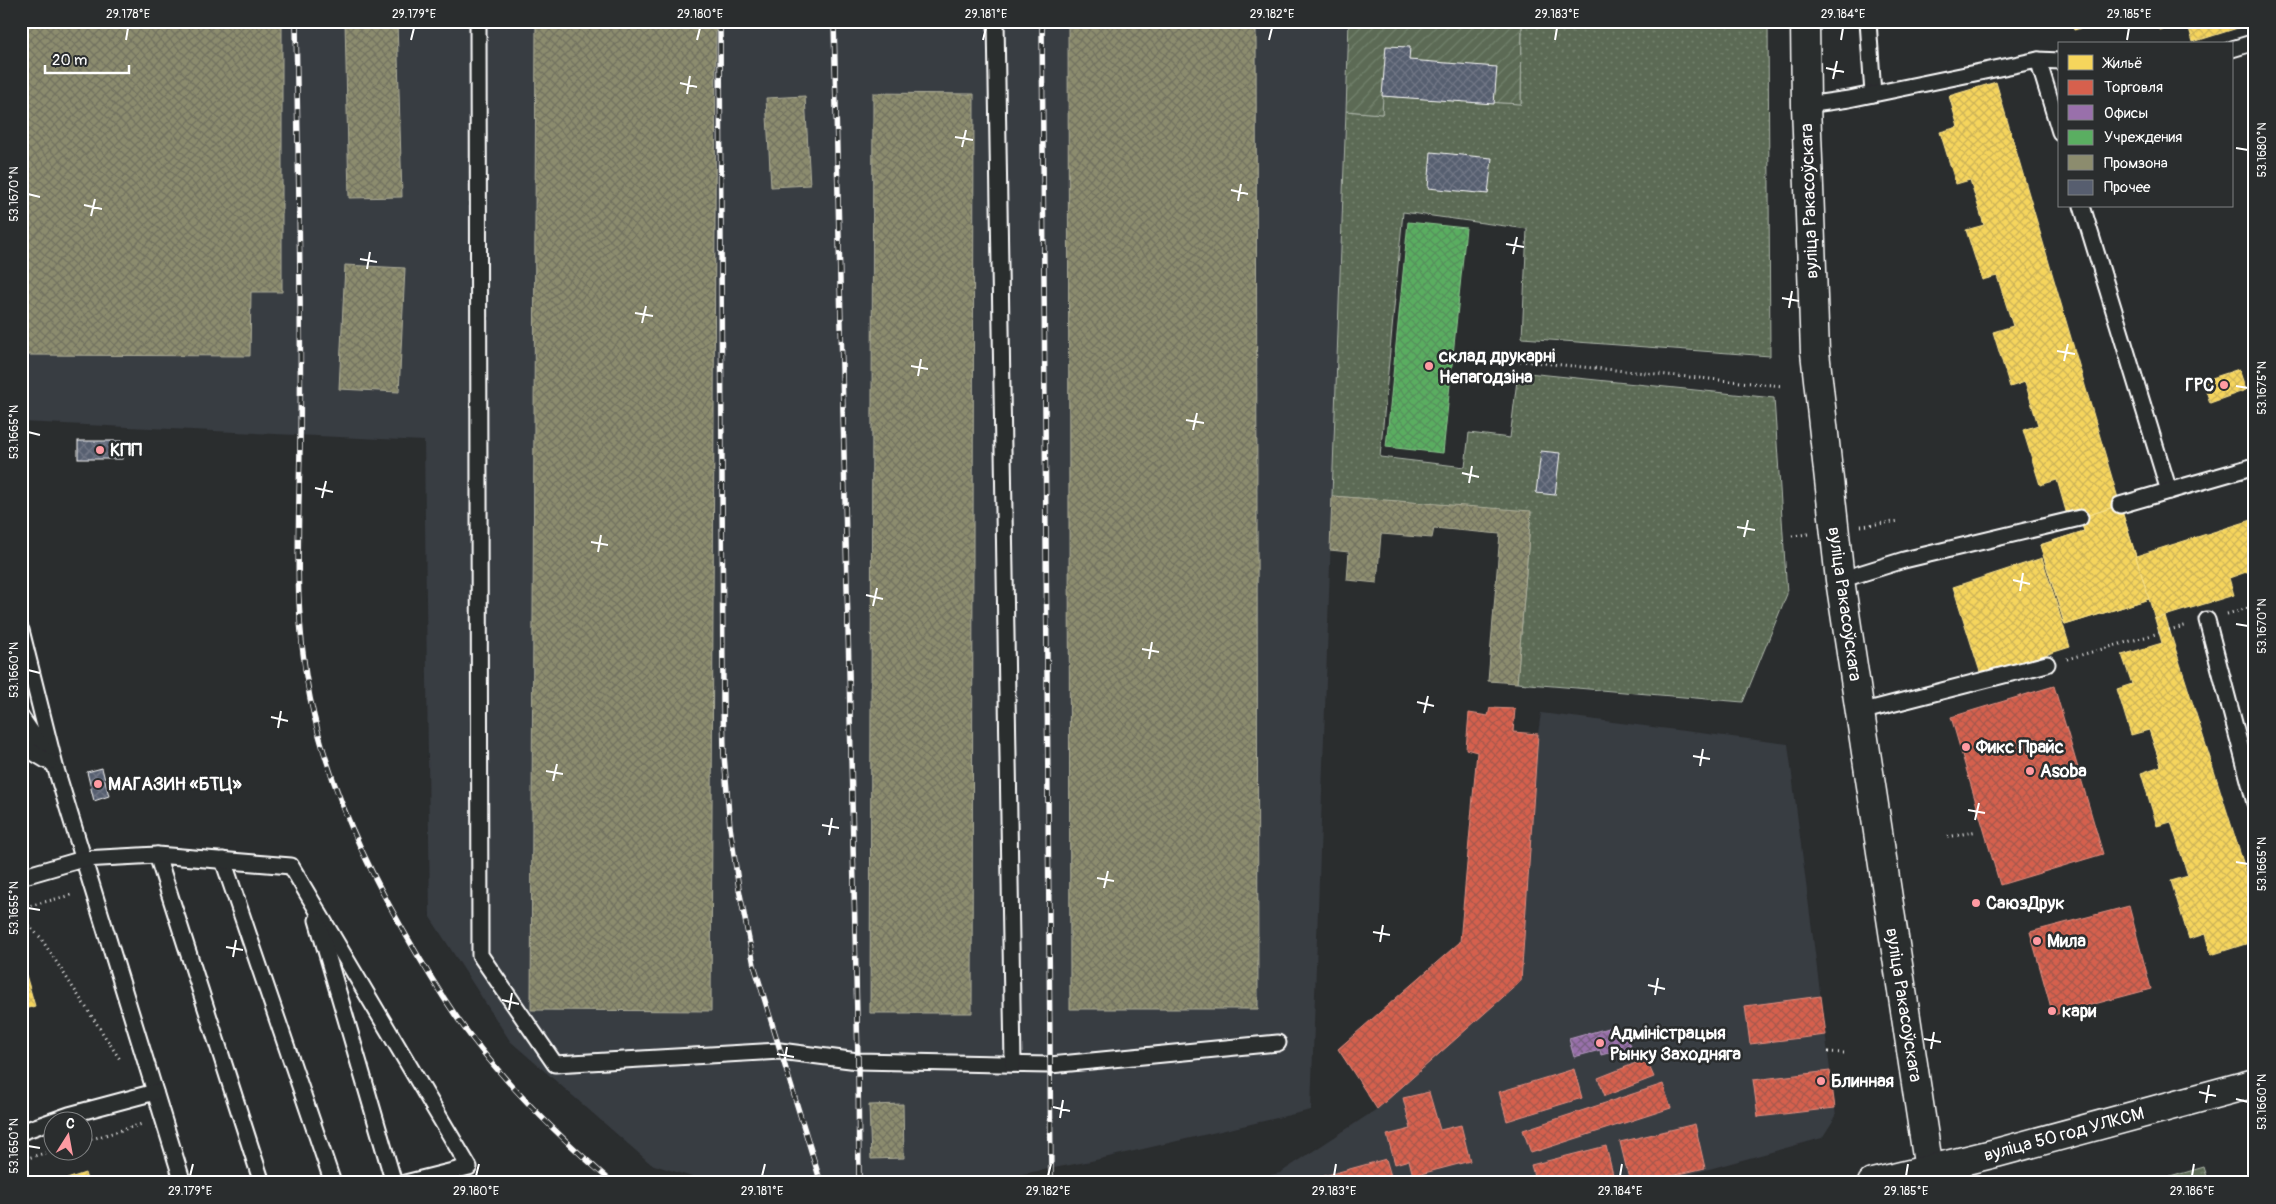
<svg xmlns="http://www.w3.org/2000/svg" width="2276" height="1204" font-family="Pangolin,sans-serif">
	<defs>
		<pattern id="grass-dots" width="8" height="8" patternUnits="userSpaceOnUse" patternTransform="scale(1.25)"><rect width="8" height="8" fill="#5b6b54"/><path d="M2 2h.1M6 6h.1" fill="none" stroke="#74816e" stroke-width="1.8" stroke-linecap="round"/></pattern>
		<pattern id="garden-furrows" width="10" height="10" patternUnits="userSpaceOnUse" patternTransform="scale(1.25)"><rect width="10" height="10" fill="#5b6b54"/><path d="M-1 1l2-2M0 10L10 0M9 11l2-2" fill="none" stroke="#74816e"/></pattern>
		<pattern id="homes-cross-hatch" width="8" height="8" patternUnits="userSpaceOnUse" patternTransform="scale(1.25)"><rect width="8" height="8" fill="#f6d55c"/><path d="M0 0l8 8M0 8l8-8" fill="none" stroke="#ccb358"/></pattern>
		<pattern id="shops-cross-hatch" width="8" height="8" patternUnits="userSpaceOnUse" patternTransform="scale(1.25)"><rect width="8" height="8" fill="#d6604d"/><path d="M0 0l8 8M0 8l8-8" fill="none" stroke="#a6594d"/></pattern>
		<pattern id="offices-cross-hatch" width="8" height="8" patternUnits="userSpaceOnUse" patternTransform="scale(1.25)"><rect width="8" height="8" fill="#9970ab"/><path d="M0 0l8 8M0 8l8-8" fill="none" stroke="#766080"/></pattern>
		<pattern id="public-cross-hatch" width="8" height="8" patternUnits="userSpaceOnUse" patternTransform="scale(1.25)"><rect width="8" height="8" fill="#5aae61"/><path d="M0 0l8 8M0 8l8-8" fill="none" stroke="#56915b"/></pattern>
		<pattern id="industry-cross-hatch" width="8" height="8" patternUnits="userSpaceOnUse" patternTransform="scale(1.25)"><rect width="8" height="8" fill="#8c8c6e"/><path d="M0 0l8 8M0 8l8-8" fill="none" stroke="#727260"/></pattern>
		<pattern id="building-cross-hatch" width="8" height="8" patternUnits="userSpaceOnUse" patternTransform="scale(1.25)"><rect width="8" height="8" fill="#575e6f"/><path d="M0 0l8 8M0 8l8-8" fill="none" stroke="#707685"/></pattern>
	</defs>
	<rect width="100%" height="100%" fill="#2a2d2e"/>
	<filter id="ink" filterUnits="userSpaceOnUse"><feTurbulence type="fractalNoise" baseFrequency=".02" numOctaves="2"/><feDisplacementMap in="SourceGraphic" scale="10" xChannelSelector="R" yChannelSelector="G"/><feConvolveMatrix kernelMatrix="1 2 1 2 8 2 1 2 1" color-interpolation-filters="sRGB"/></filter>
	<g filter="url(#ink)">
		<g fill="#383c42">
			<polygon points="21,21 1349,21 1311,1110 1091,1161 974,1183 711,1183 651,1164 510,1041 430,917 424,441 21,422"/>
			<polygon points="1541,713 1788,744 1836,1116 1822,1138 1658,1183 1231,1183 1280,1173 1377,1109 1521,981 1538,734"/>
		</g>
		<g fill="url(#grass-dots)" stroke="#adb5aa">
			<polygon points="1522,21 1768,21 1770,356 1522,338 1527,229 1403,212 1380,457 1465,467 1469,433 1510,438 1518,372 1774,398 1787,594 1743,702 1517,683 1531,512 1332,496 1346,111 1382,114 1382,96 1521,104"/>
			<polygon points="2204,1167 2209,1183 2150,1183"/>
		</g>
		<polygon fill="url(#garden-furrows)" stroke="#adb5aa" points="1349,21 1522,21 1521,104 1383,96 1382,114 1346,111"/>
		<g fill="url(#homes-cross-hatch)" stroke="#f9e28d">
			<polygon points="2071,21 2105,21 2074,30"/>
			<polygon points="2157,21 2243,21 2244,26 2193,42 2187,22 2160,30"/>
			<polygon points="1996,82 2120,505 2080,518 2067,515 2057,480 2040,485 2023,430 2038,425 2025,382 2010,387 1993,332 2013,326 1997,276 1982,280 1966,230 1984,225 1970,180 1956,184 1940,132 1958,127 1949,96"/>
			<polygon points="2239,369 2246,390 2210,403 2203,381"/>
			<polygon points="2120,505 2136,556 2255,519 2255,569 2229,578 2234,595 2155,619 2149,599 2065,625 2040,545 2084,531 2080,518"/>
			<polygon points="2120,505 2149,599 2065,625 2040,545 2084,531 2080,518"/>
			<polygon points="2042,558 2070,647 1981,675 1953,587"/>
			<polygon points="2165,616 2255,900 2255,941 2211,955 2205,934 2189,939 2171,881 2188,876 2171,822 2157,826 2141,773 2161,766 2149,730 2131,735 2117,689 2132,684 2122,655 2162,643 2155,619"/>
			<polygon points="21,958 35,1006 21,1010"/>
			<polygon points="85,1173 88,1183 55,1183"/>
		</g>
		<g fill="url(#shops-cross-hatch)" stroke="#e29082">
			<polygon points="2054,686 2103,854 2000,885 1951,717"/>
			<polygon points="1490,708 1515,709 1513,732 1538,734 1521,981 1377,1109 1338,1049 1460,942 1477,752 1466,749 1469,713 1488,716"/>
			<polygon points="2129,906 2151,989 2053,1015 2030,932"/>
			<polygon points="1821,996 1826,1035 1750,1044 1745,1006"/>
			<polygon points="1646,1059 1654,1077 1605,1096 1598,1078"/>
			<polygon points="1574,1069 1582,1098 1507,1121 1499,1092"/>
			<polygon points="1830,1071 1835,1108 1758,1117 1753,1080"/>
			<polygon points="1663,1084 1671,1108 1531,1153 1523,1130"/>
			<polygon points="1429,1092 1440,1130 1461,1125 1470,1161 1413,1176 1409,1160 1395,1164 1387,1135 1411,1129 1403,1098"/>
			<polygon points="1695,1124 1705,1168 1642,1183 1630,1183 1620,1142"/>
			<polygon points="1606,1146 1615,1183 1536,1183 1531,1165"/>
			<polygon points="1386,1159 1393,1183 1326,1183 1324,1176"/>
		</g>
		<polygon fill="url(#offices-cross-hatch)" stroke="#b89bc4" points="1615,1026 1617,1032 1626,1029 1631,1047 1601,1055 1600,1050 1574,1057 1569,1039"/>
		<polygon fill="url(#public-cross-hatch)" stroke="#8cc690" points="1408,222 1466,228 1443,453 1386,447"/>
		<g fill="url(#industry-cross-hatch)" stroke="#aeae9a">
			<polygon points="21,21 282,21 282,292 251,292 250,356 21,355"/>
			<polygon points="345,21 397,21 402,197 349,198"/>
			<polygon points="536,21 716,21 711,1011 531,1010"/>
			<polygon points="1068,21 1256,21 1258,1009 1070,1009"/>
			<polygon points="873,93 974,94 972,1013 870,1013"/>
			<polygon points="805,96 810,185 771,187 766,98"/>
			<polygon points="345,265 405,268 399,392 339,389"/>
			<polygon points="1332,496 1531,511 1517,683 1488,681 1500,534 1434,528 1432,538 1381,534 1377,583 1347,580 1349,552 1330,550"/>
			<polygon points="903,1104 904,1158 871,1159 869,1105"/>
		</g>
		<g fill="url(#building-cross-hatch)" stroke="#fff">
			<polygon points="1386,46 1410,47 1409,60 1497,67 1494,104 1382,96"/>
			<polygon points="1431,152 1492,158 1488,194 1428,188"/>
			<rect x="78" y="441" width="44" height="18"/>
			<polygon points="1541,451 1560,453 1555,495 1536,493"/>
			<polygon points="102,768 109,796 94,801 87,772"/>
		</g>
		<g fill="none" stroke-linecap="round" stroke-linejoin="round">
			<defs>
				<g id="lane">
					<polyline points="478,21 480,955 555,1064 780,1051 858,1061 1050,1065 1278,1043"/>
					<polyline points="996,21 1013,1064"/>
					<polyline points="1868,21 1873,94"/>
					<polyline points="2232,49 2255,42"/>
					<polyline points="2038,60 2060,61"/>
					<polyline points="1806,105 1849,99 2038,60 2060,132"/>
					<polyline points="2082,206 2169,491"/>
					<polyline points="2120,505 2255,466"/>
					<polyline points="1840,580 1904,560 2080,518"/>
					<polyline points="2207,620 2255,803"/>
					<polyline points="21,630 55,766 183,1183"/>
					<polyline points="1860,712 2047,664"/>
					<polyline points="21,717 48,756"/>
					<polyline points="21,745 49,762"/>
					<polyline points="157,855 262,1183"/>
					<polyline points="223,860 333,1183"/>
					<polyline points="21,877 83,859 157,855 291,866 469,1167 405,1183"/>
					<polyline points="317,920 394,1183"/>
					<polyline points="21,1132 69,1115 155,1092"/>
				</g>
				<g id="secondary">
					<polyline points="1805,21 1806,105 1815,352 1840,580 1931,1183"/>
					<polyline points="1872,1183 1996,1153 2255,1083"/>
				</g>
			</defs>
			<use href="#lane" stroke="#fff" stroke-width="19"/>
			<use href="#secondary" stroke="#fff" stroke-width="31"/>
			<g stroke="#fff" stroke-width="3" stroke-dasharray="1 4" stroke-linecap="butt">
				<polyline points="1520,361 1783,386"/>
				<polyline points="1861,526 1900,521"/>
				<polyline points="1792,536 1808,534"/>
				<polyline points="2227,614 2255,606"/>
				<polyline points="2169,630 2188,625"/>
				<polyline points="2067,659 2159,633"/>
				<polyline points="1948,837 1977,831"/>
				<polyline points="21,908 71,895"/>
				<polyline points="21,919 40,937 121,1061"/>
				<polyline points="1828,1052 1844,1053"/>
				<polyline points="82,1142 142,1124"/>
				<polyline points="21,1160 52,1151"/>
			</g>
			<use href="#lane" stroke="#2a2d2e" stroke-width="15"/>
			<use href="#secondary" stroke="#2a2d2e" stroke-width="28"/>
			<defs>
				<g id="rail">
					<path d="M296 21C298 163 302 304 300 445 299 530 293 614 310 698 329 789 369 874 417 954 435 984 454 1016 476 1043 516 1095 564 1141 613 1183"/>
					<polyline points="720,21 723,700 724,755 730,827 739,889 754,965 821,1183"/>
					<polyline points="834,21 858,1061 859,1183"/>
					<polyline points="1042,21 1051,1183"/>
				</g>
			</defs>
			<use href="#rail" stroke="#fff" stroke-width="5.5"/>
			<use href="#rail" stroke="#2a2d2e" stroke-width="4" stroke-dasharray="11" stroke-linecap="butt"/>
		</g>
	</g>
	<path fill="none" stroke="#fff" stroke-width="2" d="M126 40 128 28M411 40 414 28M697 40 700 28M983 40 986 28M1269 40 1272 28M1555 40 1557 28M1841 40 1843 28M2127 40 2129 28M1826 68 1844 72M1833 79 1837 61M680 83 697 87M687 94 690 76M955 137 973 140M962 147 966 130M2236 148 2248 150M1231 190 1248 194M28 194 40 197M1238 201 1241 184M84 205 102 209M91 216 95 199M1506 244 1524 247M1513 254 1517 237M360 259 377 262M367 269 370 252M1782 298 1799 301M1789 308 1792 291M635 313 653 316M642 323 646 306M2057 351 2075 354M2064 361 2068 344M911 366 928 369M918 376 921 359M2236 386 2248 388M1186 420 1204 423M1193 430 1197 413M28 432 40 435M1462 473 1479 477M1469 483 1472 466M315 488 333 492M322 498 326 481M1737 527 1755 530M1744 537 1748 520M591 542 608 545M598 552 601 535M2013 580 2030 584M2020 591 2023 573M866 595 883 599M873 606 877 588M2236 624 2248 626M1142 649 1159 652M1149 659 1152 642M28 670 40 673M1417 702 1434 706M1424 713 1428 696M271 717 288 721M278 728 281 711M1693 756 1710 759M1700 766 1703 749M546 771 563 774M553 781 557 764M1968 810 1985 813M1975 820 1979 803M822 825 839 828M829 835 832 818M2236 862 2248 864M1097 878 1114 881M1104 888 1108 871M28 908 40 910M1373 932 1390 935M1380 942 1383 925M226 947 243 950M233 957 236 940M1648 985 1665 989M1655 995 1658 978M502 1000 519 1004M509 1010 512 993M1924 1039 1941 1042M1931 1049 1934 1032M777 1054 794 1057M784 1064 787 1047M2199 1092 2216 1096M2236 1099 2248 1102M2206 1103 2209 1085M1053 1107 1070 1111M1060 1118 1063 1100M28 1146 40 1148M190 1176 193 1164M476 1176 479 1164M762 1176 765 1164M1048 1176 1051 1164M1334 1176 1336 1164M1620 1176 1622 1164M1906 1176 1908 1164M2192 1176 2194 1164"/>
	<g fill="#ff9aa2" stroke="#2a2d2e" stroke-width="2">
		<circle cx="1429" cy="366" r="5"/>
		<circle cx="2224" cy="385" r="5"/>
		<circle cx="100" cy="450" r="5"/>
		<circle cx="1966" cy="747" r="5"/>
		<circle cx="2030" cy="771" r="5"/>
		<circle cx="98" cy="784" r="5"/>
		<circle cx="1976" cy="903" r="5"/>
		<circle cx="2037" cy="941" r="5"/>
		<circle cx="2052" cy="1011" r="5"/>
		<circle cx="1600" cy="1043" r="5"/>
		<circle cx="1821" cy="1081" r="5"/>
	</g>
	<g text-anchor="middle" stroke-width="5" stroke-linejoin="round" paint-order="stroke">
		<g font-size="18" fill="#fff" stroke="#2a2d2e">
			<text transform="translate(1809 201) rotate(-92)" y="6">вуліца Ракасоўскага</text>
			<text transform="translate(1845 604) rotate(82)" y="6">вуліца Ракасоўскага</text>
			<text transform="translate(1904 1005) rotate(81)" y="6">вуліца Ракасоўскага</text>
			<text transform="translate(2064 1134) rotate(-15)" y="6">вуліца 50 год УЛКСМ</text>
		</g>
		<g font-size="18" font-weight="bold" fill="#fff" stroke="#2a2d2e" text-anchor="start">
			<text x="1439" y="362">склад друкарні<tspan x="1439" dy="21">Непагодзіна</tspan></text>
			<text x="2214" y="391" text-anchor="end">ГРС</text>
			<text x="110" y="456">КПП</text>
			<text x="1976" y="753">Фикс Прайс</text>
			<text x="2040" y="777">Asoba</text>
			<text x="108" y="790">МАГАЗИН «БТЦ»</text>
			<text x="1986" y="909">СаюзДрук</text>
			<text x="2047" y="947">Мила</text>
			<text x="2062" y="1017">кари</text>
			<text x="1610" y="1039">Адміністрацыя<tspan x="1610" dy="21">Рынку Заходняга</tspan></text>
			<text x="1831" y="1087">Блинная</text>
		</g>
	</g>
	<rect width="2276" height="1204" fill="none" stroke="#2a2d2e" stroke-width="55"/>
	<rect x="2058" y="42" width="175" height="165" fill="#2a2d2e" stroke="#7f8182"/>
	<rect x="2068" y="55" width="25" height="15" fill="#f6d55c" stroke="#7f8182"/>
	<text x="2104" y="68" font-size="15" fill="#ffffff">Жильё</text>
	<rect x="2068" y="80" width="25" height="15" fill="#d6604d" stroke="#7f8182"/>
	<text x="2104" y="92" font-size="15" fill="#ffffff">Торговля</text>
	<rect x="2068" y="105" width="25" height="15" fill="#9970ab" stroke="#7f8182"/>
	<text x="2104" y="118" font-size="15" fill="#ffffff">Офисы</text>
	<rect x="2068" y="130" width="25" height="15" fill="#5aae61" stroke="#7f8182"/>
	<text x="2104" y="142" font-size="15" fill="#ffffff">Учреждения</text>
	<rect x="2068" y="155" width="25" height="15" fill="#8c8c6e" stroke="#7f8182"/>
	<text x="2104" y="168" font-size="15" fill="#ffffff">Промзона</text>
	<rect x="2068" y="180" width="25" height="15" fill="#575e6f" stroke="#7f8182"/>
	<text x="2104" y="192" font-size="15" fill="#ffffff">Прочее</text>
	<g transform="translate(68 1136) rotate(11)"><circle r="24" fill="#2a2d2e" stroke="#7f8182"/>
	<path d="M0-4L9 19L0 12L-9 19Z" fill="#ff9aa2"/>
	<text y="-8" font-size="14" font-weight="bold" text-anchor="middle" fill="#ffffff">С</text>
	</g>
	<path d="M45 65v8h84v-8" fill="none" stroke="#ffffff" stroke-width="2.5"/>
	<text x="52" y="65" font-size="15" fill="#ffffff" stroke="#2a2d2e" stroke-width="4" paint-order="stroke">20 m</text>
	<rect x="28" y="28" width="2220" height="1148" fill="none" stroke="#fff" stroke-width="2"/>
	<g font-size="12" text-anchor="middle" fill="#fff">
		<text x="128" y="18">29.178°E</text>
		<text x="414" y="18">29.179°E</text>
		<text x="700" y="18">29.180°E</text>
		<text x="986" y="18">29.181°E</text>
		<text x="1272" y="18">29.182°E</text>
		<text x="1557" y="18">29.183°E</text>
		<text x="1843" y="18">29.184°E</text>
		<text x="2129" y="18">29.185°E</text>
		<text transform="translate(2262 150) rotate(-90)" y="4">53.1680°N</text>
		<text transform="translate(14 194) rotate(-90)" y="4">53.1670°N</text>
		<text transform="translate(2262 388) rotate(-90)" y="4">53.1675°N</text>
		<text transform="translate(14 432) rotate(-90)" y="4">53.1665°N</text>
		<text transform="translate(2262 626) rotate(-90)" y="4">53.1670°N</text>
		<text transform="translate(14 670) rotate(-90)" y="4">53.1660°N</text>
		<text transform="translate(2262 864) rotate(-90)" y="4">53.1665°N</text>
		<text transform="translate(14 908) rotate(-90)" y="4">53.1655°N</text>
		<text transform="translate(2262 1102) rotate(-90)" y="4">53.1660°N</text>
		<text transform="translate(14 1146) rotate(-90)" y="4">53.1650°N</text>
		<text x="190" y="1195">29.179°E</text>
		<text x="476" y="1195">29.180°E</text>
		<text x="762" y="1195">29.181°E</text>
		<text x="1048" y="1195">29.182°E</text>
		<text x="1334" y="1195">29.183°E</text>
		<text x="1620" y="1195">29.184°E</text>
		<text x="1906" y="1195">29.185°E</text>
		<text x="2192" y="1195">29.186°E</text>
	</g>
</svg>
